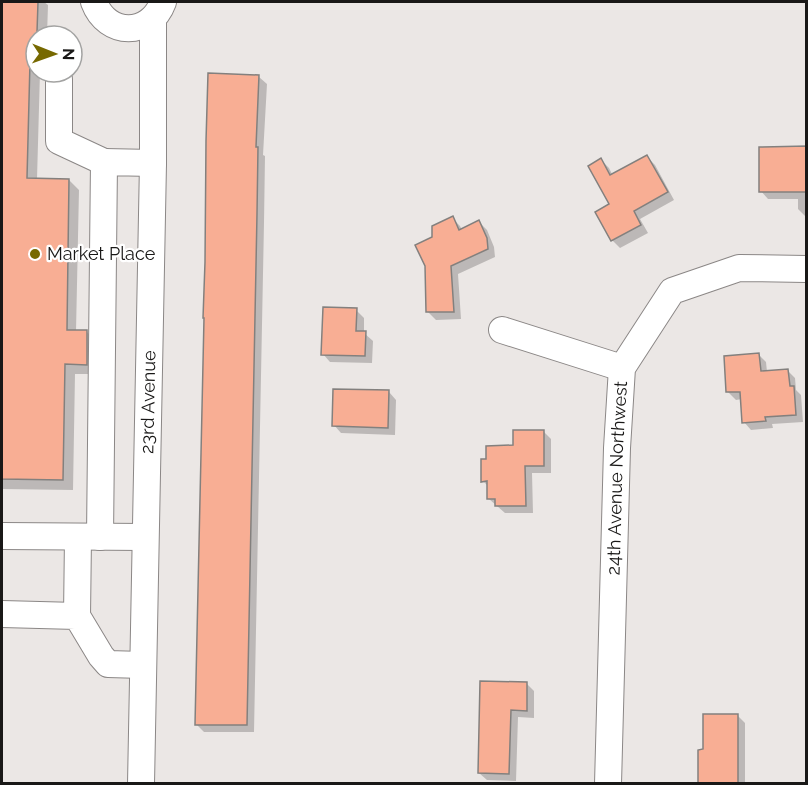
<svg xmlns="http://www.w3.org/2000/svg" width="808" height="785" font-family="Raleway,sans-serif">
	<rect width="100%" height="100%" fill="#ebe7e5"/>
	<g fill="#0003">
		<polygon points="2,2 44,2 48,5 47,36 36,36 36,72 40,72 37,179 69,180 79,190 76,332 87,332 97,342 96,374 75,374 73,490 2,489"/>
		<polygon points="259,77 267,84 263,155 265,156 264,223 254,732 204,732 196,724"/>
		<polygon points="806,148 806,217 798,209 798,199 768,199 761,191"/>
		<polygon points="647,157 655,165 674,200 640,219 648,233 620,248 612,240 611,205 601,160 609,168 613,176"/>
		<polygon points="452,218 460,226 462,230 479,222 487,230 494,247 495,257 458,274 461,319 436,320 428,312 434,238"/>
		<polygon points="356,310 364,318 364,333 373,341 372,363 330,362 323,354"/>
		<polygon points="759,355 766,362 767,372 788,371 795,378 796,390 801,395 803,422 772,424 773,428 751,430 744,422 742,399 736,400 728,392"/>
		<polygon points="389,392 396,400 395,435 341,433 334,425"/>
		<polygon points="543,431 551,439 551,473 532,473 533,513 505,513 489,499 489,487 483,481 488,460"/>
		<polygon points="482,682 526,683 534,691 534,718 518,717 516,781 487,780 479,773"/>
		<polygon points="737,715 745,723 745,784 699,784 699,751 705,751"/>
	</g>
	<g fill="#f8ae94" stroke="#83807e" stroke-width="1.5">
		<polygon points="2,2 38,2 36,62 30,62 27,178 69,179 67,330 87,330 87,365 65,364 63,480 2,479"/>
		<polygon points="208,73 259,75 256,147 258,147 257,214 247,725 195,725 204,318 203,318 205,262 206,141"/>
		<polygon points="807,146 807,192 759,192 759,147"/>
		<polygon points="647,155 668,192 634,211 641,225 611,241 595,212 609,204 588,166 601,158 610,175"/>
		<polygon points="453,216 459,230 479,220 487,238 488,249 451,266 454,312 426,312 425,266 415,245 432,237 432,226"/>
		<polygon points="323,307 357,308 356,331 366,331 365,356 321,355"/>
		<polygon points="759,353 761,371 788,369 790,386 794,386 796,415 765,417 766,421 742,423 740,392 726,392 724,356"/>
		<polygon points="333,389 389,390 388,428 332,426"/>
		<polygon points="513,430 544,430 544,466 525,466 526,506 495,506 495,499 487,499 487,481 481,482 481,459 486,459 486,446 513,445"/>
		<polygon points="480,681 527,682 527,711 511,710 509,774 478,773"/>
		<polygon points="703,714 738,714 738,783 698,783 698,750 703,749"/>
	</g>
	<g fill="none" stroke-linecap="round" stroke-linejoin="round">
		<defs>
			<g id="minor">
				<path d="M94 2C107 37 150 37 163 2"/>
				<polyline points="59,79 59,141 104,162"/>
				<polyline points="502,330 622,368"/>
				<polyline points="2,536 145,537"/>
				<polyline points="100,537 104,162 153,163"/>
				<polyline points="2,614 77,616 101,656 108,664 143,665"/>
				<polyline points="77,616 78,537"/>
				<path id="s1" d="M141 784 153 163V19"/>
				<path id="s2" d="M608 784 617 448 622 368 672 291 739 268 806 269"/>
			</g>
		</defs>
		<use href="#minor" stroke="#8b8786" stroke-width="28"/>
		<use href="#minor" stroke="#fff" stroke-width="26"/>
	</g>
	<circle fill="#776900" stroke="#fff" stroke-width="2" cx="35" cy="254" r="6"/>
	<g text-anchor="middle" stroke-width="4.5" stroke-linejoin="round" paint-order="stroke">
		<g font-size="18" fill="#191817" stroke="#fff" text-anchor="start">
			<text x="47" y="260">Market Place</text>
		</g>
		<g font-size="18" fill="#191817" stroke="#fff">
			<text dy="6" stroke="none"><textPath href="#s1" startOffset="382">23rd Avenue</textPath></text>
			<text dy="6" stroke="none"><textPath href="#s2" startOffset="306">24th Avenue Northwest</textPath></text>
		</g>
	</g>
	<rect width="808" height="785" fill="none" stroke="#191817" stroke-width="6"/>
	<g transform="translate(54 54) rotate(91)"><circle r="28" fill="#ffffff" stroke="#a3a3a2" stroke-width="1.5"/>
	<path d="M0-4.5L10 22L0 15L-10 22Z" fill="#776900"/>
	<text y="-9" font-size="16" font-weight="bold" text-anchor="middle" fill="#191817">N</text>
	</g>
</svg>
